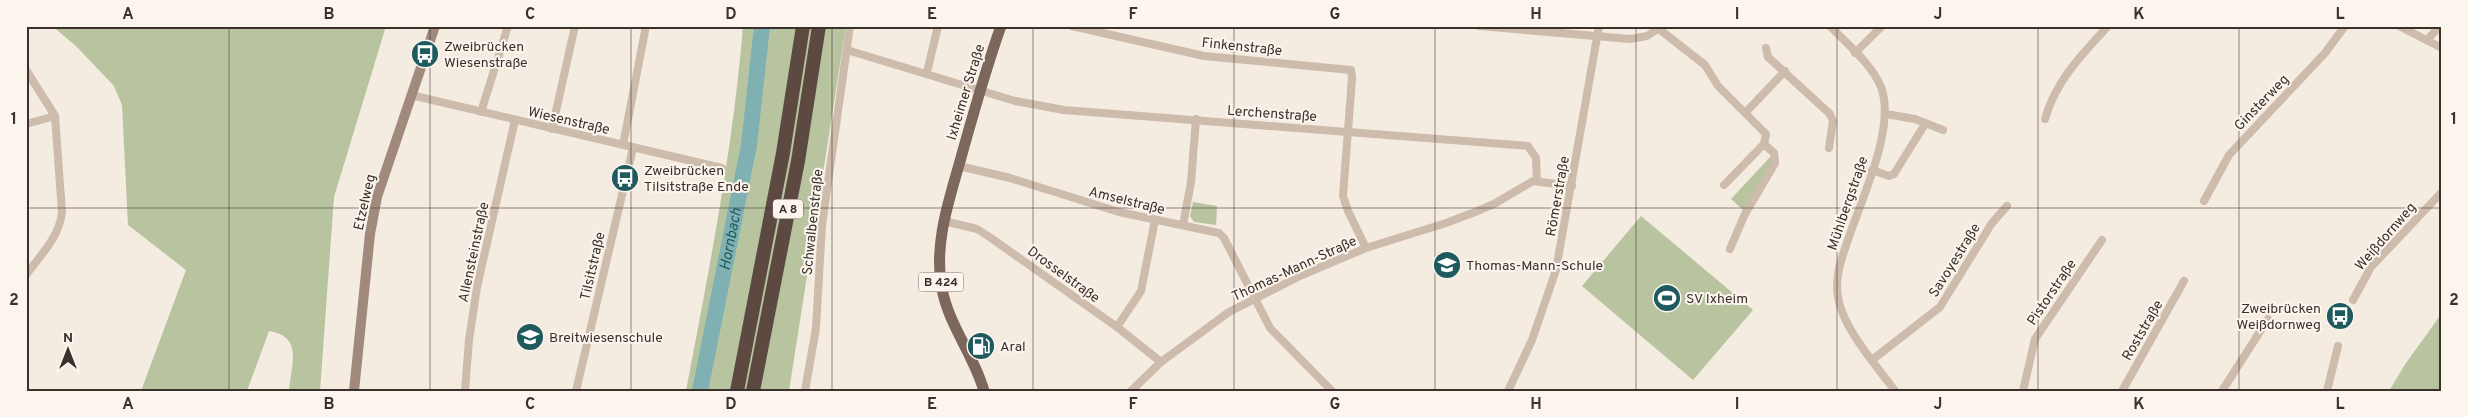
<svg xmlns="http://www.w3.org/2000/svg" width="2468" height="417" font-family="Overpass,sans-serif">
	<rect width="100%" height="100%" fill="#f4ebe1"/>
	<g fill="#b8c4a0">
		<path d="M52 26H386L334 197 320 391H289C291 364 304 337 269 331L247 391H141L186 270 128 225 122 105 114 86 76 46Z"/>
		<path d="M743 26H846L789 391H686C709 270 733 149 743 26Z"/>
		<polygon points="1772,155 1774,159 1743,210 1731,199"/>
		<polygon points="1193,202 1217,206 1216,225 1194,222 1190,216"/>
		<polygon points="1641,216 1753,310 1693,380 1582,286"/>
		<polygon points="2442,313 2442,391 2389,391 2406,363"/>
	</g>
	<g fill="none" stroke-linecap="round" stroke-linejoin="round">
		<path stroke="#7fb0b2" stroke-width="16" id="s1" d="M700 391 749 145 762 26"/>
		<g stroke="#cdbbac" stroke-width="8">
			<polyline points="1072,26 1204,56 1351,70 1352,78 1343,196 1348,211 1366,248"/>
			<polyline points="1479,26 1630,39 1647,36 1661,27"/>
			<path d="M1830 26C1847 44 1871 63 1881 87 1896 126 1863 196 1850 234 1843 255 1834 275 1838 297 1843 329 1876 365 1895 391"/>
			<polyline points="2399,26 2442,48"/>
			<polyline points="1659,29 1705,65 1718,86 1766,134 1764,144 1724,185"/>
			<polyline points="2427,40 2440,26"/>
			<polyline points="1766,48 1768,57 1830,114 1833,121 1829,148"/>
			<polyline points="847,50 1015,101 1064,110 1528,146 1536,158 1537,181"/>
			<polyline points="1855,53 1882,26"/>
			<path d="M26 70 55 116 62 212C60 236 40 256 26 275"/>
			<polyline points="927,72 938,26"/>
			<polyline points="411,95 722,168"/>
			<polyline points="481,112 508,26"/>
			<polyline points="1746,112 1785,71"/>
			<polyline points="1886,114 1915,119 1943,130"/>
			<path d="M2045 119C2055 82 2082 54 2108 26"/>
			<polyline points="26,124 55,116"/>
			<polyline points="552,129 575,26"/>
			<polyline points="623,145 646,26"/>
			<polyline points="959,166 1010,178 1119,212 1219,233 1224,238 1270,328 1332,391"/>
			<polyline points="1872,170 1889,176 1894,174 1925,124"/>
			<polyline points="2204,201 2229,155 2325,53 2345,26"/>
			<polyline points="944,221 977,229 991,238 1117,327 1161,362"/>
			<polyline points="1183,225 1191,182 1196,119"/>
			<polyline points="1730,249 1744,216 1775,163 1774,153 1764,144"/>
			<polyline points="2353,300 2371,267 2442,192"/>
			<polyline points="1117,327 1141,291 1155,220"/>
			<polyline points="1872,360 1940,307 1992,223 2007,206"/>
			<polyline points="465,391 469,340 477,287 515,120"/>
			<polyline points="576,391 633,148"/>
			<polyline points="805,391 816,328 822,225 850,26"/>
			<polyline points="1131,391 1161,362 1229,312 1302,275 1366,248 1446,223 1475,212 1494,204 1533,181 1572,186"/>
			<polyline points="1508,391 1532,340 1556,270 1599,26"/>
			<polyline points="2023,391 2035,339 2102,240"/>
			<polyline points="2122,391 2184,281"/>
			<polyline points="2222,391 2268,319"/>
			<polyline points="2327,391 2338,346"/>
		</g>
		<polyline stroke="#a18a7d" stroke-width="10" points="354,391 370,234 377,197 435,26"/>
		<path stroke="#7d675c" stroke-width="11" d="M984 391C974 355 949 326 942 289 933 243 950 198 962 154 974 111 986 68 1001 26"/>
		<g stroke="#5c4a42" stroke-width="14">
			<polyline points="737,391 783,153 803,26"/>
			<polyline points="753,391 798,161 819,26"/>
		</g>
	</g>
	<path fill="none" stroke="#3b302b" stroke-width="1" stroke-opacity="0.55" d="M229 26V391M430 26V391M631 26V391M832 26V391M1033 26V391M1234 26V391M1435 26V391M1636 26V391M1837 26V391M2038 26V391M2239 26V391M26 208H2442"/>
	<defs>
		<symbol id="bus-disc" viewBox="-11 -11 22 22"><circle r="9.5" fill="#1f5a5e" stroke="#fbf5ee"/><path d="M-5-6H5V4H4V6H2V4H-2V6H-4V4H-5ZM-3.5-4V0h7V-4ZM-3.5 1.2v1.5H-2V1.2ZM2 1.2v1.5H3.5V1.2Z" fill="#fff"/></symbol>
		<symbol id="school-disc" viewBox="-11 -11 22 22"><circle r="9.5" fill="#1f5a5e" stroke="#fbf5ee"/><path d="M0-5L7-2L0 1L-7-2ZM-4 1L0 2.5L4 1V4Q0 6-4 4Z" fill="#fff"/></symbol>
		<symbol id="stadium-disc" viewBox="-11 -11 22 22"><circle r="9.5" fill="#1f5a5e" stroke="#fbf5ee"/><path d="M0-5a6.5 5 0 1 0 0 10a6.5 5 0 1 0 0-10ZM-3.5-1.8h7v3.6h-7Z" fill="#fff"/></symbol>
		<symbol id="fuel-disc" viewBox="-11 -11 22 22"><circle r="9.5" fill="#1f5a5e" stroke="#fbf5ee"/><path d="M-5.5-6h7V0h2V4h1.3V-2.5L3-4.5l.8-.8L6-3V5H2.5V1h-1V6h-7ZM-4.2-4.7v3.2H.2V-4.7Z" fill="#fff"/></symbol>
	</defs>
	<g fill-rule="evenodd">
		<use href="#bus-disc" x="409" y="38" width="32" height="32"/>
		<use href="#bus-disc" x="609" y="162" width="32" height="32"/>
		<use href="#school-disc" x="1431" y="249" width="32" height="32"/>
		<use href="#stadium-disc" x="1651" y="282" width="32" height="32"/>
		<use href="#bus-disc" x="2324" y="300" width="32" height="32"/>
		<use href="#school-disc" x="514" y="321" width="32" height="32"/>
		<use href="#fuel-disc" x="965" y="330" width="32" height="32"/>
	</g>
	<g text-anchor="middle" stroke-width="4" stroke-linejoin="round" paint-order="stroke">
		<g fill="#fbf5ee" stroke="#756b66" stroke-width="1">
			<rect x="773" y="199.5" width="30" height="19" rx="4"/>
			<rect x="918.5" y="272.5" width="45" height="19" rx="4"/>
		</g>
		<g font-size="12" font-weight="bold" fill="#3b302b">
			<text x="788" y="213">A 8</text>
			<text x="941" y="286">B 424</text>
		</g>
		<g font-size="14" fill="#3b302b" stroke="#fbf5ee" text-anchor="start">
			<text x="444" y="51">Zweibrücken<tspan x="444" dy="16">Wiesenstraße</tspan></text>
			<text x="644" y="175">Zweibrücken<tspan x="644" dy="16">Tilsitstraße Ende</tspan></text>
			<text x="1466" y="270">Thomas-Mann-Schule</text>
			<text x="1686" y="303">SV Ixheim</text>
			<text x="2321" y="313" text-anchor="end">Zweibrücken<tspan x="2321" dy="16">Weißdornweg</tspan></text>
			<text x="549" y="342">Breitwiesenschule</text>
			<text x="1000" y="351">Aral</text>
		</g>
		<g font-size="14" fill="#3b302b" stroke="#fbf5ee">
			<text transform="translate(1242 46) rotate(6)" y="5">Finkenstraße</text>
			<text transform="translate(965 92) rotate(-73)" y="5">Ixheimer Straße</text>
			<text transform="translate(2261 102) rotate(-46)" y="5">Ginsterweg</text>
			<text transform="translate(1272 113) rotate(4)" y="5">Lerchenstraße</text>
			<text transform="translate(569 120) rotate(13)" y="5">Wiesenstraße</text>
			<text transform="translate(1557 196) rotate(-80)" y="5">Römerstraße</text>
			<text transform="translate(1127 200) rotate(14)" y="5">Amselstraße</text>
			<text transform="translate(364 202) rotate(-77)" y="5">Etzelweg</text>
			<text transform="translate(1847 203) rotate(-71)" y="5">Mühlbergstraße</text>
			<text transform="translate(812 222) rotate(-84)" y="5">Schwalbenstraße</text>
			<text transform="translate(2385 236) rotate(-49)" y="5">Weißdornweg</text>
			<text transform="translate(473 252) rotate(-78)" y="5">Allensteinstraße</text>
			<text transform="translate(1954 260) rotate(-58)" y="5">Savoyestraße</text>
			<text transform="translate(592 266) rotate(-77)" y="5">Tilsitstraße</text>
			<text transform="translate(1294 268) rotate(-25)" y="5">Thomas-Mann-Straße</text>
			<text transform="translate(1064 274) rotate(36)" y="5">Drosselstraße</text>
			<text transform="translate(2051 292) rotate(-56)" y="5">Pistorstraße</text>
			<text transform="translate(2142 330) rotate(-60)" y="5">Roststraße</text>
		</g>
		<g font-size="15" font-style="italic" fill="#1f5a5e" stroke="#fbf5ee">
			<text dy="5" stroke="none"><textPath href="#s1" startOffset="155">Hornbach</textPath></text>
		</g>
	</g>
	<rect width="2468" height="417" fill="none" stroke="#fbf5ee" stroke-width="55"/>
	<g transform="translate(68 350)" stroke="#fbf5ee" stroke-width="4" paint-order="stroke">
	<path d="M0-4L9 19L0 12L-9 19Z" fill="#3b302b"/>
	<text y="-8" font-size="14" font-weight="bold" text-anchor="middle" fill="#3b302b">N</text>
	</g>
	<rect x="28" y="28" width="2412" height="362" fill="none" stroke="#3b302b" stroke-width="2"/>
	<g font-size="16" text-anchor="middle" font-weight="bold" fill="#3b302b">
		<text x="128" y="19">A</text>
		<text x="329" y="19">B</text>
		<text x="530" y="19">C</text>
		<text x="731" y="19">D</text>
		<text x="932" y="19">E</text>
		<text x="1133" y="19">F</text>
		<text x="1335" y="19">G</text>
		<text x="1536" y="19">H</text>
		<text x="1737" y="19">I</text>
		<text x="1938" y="19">J</text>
		<text x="2139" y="19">K</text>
		<text x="2340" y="19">L</text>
		<text x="14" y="124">1</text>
		<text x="2454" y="124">1</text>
		<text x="14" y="305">2</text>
		<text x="2454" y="305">2</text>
		<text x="128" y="409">A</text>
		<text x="329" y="409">B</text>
		<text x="530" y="409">C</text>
		<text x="731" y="409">D</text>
		<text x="932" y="409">E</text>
		<text x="1133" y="409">F</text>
		<text x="1335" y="409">G</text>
		<text x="1536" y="409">H</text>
		<text x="1737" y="409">I</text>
		<text x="1938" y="409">J</text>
		<text x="2139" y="409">K</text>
		<text x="2340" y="409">L</text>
	</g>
</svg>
